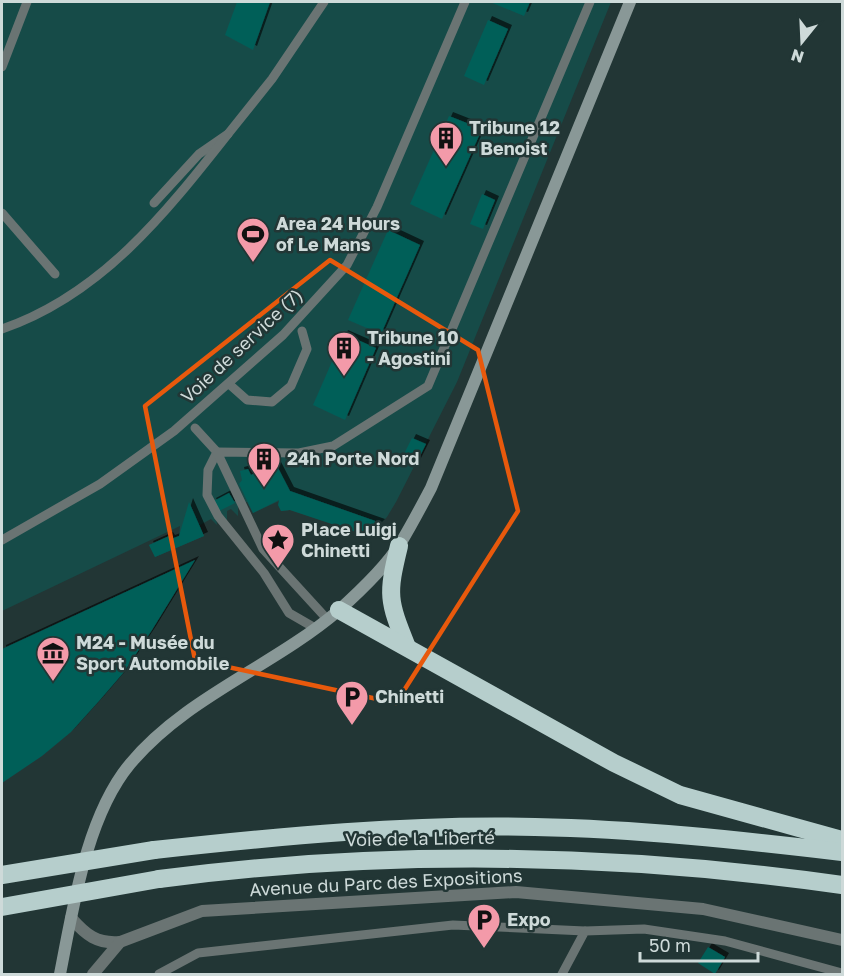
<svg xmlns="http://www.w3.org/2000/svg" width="844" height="976" font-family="'Golos Text',sans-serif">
	<defs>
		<filter id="shadow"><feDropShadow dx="4" dy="-4" stdDeviation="0" flood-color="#0009"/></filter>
	</defs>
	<rect width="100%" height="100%" fill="#223635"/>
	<polygon fill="#164b48" points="2,2 611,2 457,382 396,502 387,517 368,536 290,510 281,511 279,501 253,513 247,502 238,506 238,516 231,509 227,511 227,521 216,517 217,525 211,519 200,525 204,536 155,557 149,545 169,536 171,539 179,536 180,526 2,611"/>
	<g fill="#025e59" filter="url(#shadow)">
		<polygon points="237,2 270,2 253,50 225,35"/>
		<polygon points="490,2 530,2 524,16"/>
		<polygon points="488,20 508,29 484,85 464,76"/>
		<polygon points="449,116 482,129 442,219 410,204"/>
		<polygon points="482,194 495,200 483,229 470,224"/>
		<polygon points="388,230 420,245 381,334 348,320"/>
		<polygon points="344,334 376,348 345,420 313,405"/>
		<polygon points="412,438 426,444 416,464 402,458"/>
		<polygon points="275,462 290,491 381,523 368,536 290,510 281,511 278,505 279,500 253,513 239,484 242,480 240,471 248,469 251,475"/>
		<polygon points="229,493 235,503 217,512 212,502"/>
		<polygon points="189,502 204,536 155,557 149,545 169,536 171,539 179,536"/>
		<polygon points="195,560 152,630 124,672 99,701 71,732 42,756 2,783 2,649"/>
		<polygon points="708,947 725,957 715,974 698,963"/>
	</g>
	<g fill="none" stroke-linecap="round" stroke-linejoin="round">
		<g stroke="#6a7473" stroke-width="9">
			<polyline points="2,67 27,2"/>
			<polyline points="154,203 199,154 228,134 272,79 324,2"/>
			<polyline points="2,213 55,274"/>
			<path d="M2 329C101 295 165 214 228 134"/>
			<polyline points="229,384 247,400 272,402 291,386 307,349 302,331"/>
			<polyline points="195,428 217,452 208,470 207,495 218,516 264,573 289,613 315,628"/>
			<polyline points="2,540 100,484 174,431 283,335 347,265 377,207 465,2"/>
			<polyline points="327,619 263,549 217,452 299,453 333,446 428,386 590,2"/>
			<polyline points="159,974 198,953 453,925 585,931"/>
			<polyline points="562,974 585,931 644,929 725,941 842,973"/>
		</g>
		<g stroke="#6a7473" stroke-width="12">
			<path d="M71 918C86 935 97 944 120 942"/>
			<polyline points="93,974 120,942 202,911 516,892 703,909 842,940"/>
		</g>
		<path stroke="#899897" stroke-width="12" d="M60 974C73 909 86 817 130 764 186 697 272 667 338 611 357 594 387 565 400 544 411 526 421 507 431 488L630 2"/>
		<g stroke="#b6cecc" stroke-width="18">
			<path d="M399 546C387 595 388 600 407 647"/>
			<polyline points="339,610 614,763 680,795 842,840"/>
			<path d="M154 850C281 836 407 824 535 827 638 829 740 840 842 852"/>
			<path d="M159 879C387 849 615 853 842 885"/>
		</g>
		<g stroke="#b6cecc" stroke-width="18">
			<polyline points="2,875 154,850"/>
			<polyline points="2,907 159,879"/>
		</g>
	</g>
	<path fill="none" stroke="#e8590c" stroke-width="4.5" stroke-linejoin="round" d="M330 260 478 350 518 511 396 703 195 660 145 406Z"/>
	<defs>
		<symbol id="building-pin" viewBox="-11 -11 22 30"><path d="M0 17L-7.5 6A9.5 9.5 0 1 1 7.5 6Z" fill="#f39aa9" stroke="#223635"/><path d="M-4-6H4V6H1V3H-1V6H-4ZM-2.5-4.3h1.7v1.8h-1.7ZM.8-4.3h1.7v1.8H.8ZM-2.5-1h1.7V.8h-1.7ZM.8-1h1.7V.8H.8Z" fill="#111"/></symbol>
		<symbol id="stadium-pin" viewBox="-11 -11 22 30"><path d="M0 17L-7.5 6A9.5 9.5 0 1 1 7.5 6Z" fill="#f39aa9" stroke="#223635"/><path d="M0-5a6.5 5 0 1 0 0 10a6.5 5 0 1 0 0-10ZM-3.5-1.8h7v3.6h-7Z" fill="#111"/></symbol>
		<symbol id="sight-pin" viewBox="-11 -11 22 30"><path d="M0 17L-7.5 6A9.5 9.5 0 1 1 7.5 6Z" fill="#f39aa9" stroke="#223635"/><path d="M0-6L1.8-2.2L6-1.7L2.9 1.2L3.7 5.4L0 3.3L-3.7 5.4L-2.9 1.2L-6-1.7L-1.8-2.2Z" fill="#111"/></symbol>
		<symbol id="museum-pin" viewBox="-11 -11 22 30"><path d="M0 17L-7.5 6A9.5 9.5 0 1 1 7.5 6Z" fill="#f39aa9" stroke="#223635"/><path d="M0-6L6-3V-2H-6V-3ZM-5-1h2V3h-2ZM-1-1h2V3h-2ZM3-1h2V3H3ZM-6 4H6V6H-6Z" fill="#111"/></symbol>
		<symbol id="parking-pin" viewBox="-11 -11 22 30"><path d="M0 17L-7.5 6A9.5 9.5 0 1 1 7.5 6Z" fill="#f39aa9" stroke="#223635"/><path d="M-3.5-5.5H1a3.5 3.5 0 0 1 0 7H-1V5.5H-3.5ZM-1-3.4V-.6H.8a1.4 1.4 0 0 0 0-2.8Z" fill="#111"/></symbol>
	</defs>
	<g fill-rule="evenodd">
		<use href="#building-pin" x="427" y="119" width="38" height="52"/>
		<use href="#stadium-pin" x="234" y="215" width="38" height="52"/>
		<use href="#building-pin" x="325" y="329" width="38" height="52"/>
		<use href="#building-pin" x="245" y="440" width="38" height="52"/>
		<use href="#sight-pin" x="259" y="521" width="38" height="52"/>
		<use href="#museum-pin" x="34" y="634" width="38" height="52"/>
		<use href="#parking-pin" x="333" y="678" width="38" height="52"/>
		<use href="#parking-pin" x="465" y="901" width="38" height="52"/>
	</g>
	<g text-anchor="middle" stroke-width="5" stroke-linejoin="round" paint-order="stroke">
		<g font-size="18" font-weight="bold" fill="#cedad9" stroke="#223635" text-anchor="start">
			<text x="469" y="134">Tribune 12<tspan x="469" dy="21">- Benoist</tspan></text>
			<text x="276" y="230">Area 24 Hours<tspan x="276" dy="21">of Le Mans</tspan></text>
			<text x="367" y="344">Tribune 10<tspan x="367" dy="21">- Agostini</tspan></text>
			<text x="287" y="465">24h Porte Nord</text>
			<text x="301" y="536">Place Luigi<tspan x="301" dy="21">Chinetti</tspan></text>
			<text x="76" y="649">M24 - Musée du<tspan x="76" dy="21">Sport Automobile</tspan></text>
			<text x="375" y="703">Chinetti</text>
			<text x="507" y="926">Expo</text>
		</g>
		<g font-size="18" fill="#cedad9" stroke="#223635">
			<text transform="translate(242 346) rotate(-43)" y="6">Voie de service (7)</text>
			<text transform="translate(420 839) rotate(-1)" y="6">Voie de la Liberté</text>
			<text transform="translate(386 883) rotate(-3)" y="6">Avenue du Parc des Expositions</text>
		</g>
	</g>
	<rect width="844" height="976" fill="none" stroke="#cedad9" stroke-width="6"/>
	<g transform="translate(802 42) rotate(198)" stroke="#223635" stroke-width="4.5" paint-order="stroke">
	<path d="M0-4.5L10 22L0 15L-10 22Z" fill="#cedad9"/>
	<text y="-9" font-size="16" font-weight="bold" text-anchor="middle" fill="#cedad9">N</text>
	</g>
	<path d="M640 952v9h118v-9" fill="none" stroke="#cedad9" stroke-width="3"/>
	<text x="649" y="952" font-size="18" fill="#cedad9" stroke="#223635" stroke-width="4.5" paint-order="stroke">50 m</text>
</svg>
